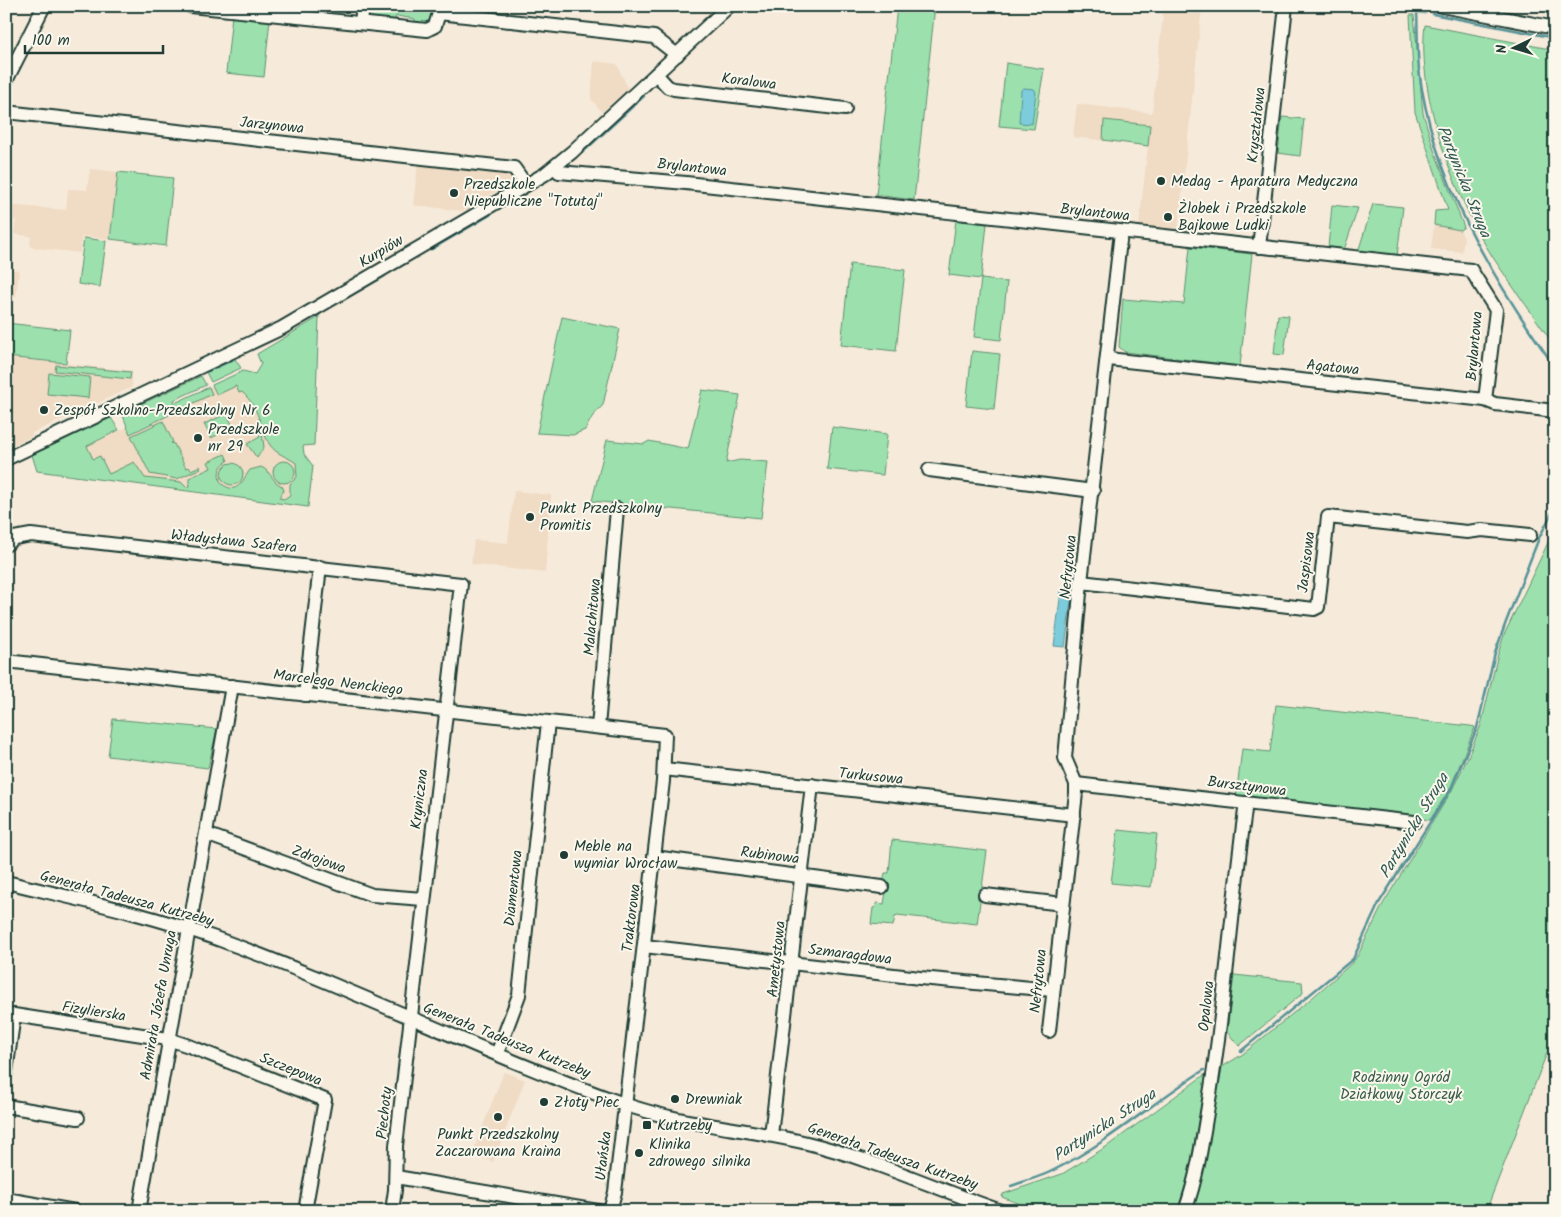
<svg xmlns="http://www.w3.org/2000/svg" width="1561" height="1217" font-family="Kalam,sans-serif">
	<rect width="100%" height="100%" fill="#f6eada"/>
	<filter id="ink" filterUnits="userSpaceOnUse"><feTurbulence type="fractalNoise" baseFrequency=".02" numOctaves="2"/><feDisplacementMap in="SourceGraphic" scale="10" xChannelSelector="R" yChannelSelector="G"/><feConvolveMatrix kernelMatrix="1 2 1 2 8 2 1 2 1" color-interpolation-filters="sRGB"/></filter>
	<g filter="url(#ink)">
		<g fill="#f0dbc4">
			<polygon points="1164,6 1202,6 1178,230 1139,226 1148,146 1073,137 1077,104 1152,113"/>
			<polygon points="594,61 617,64 628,89 602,112 591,99"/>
			<polygon points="418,164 513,174 515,180 463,211 413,205"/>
			<polygon points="90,169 118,172 110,239 82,236 80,253 30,247 31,236 14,234 16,220 6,219 6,205 66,210 68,189 87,190"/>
			<polygon points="1434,225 1460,230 1464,238 1462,252 1431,249"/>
			<polygon points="6,270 19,270 16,297 6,296"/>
			<polygon points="6,357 132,371 132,387 32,433 32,436 6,449"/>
			<polygon points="243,371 313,466 308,507 37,471"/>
			<polygon points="514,491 551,495 545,573 471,564 474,540 508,543"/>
			<polygon points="504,1072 525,1080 493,1162 472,1154"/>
		</g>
		<g fill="#9ce1ad" stroke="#5e8f70">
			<path d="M367 6H433L435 12 428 23 415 25V19L396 16 395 23C383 21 369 21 367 6Z"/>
			<polygon points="923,6 935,6 914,200 876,195 897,7 923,11"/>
			<polygon points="232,15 270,19 264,77 226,73"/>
			<polygon points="1410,15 1414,15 1423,113 1434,150 1464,227 1460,230 1434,225 1435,211 1448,210 1415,112"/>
			<path d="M1425 25 1555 50V347C1536 318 1515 291 1496 262 1457 203 1416 96 1425 25Z"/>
			<polygon points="1006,63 1044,69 1034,129 999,126"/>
			<polygon points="1282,117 1304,119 1300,156 1278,153"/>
			<polygon points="1104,120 1150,125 1148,146 1103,140"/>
			<polygon points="118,172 173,178 166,246 110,239"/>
			<polygon points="1373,204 1403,207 1397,256 1358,252"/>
			<polygon points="1332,205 1358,208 1344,250 1328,248"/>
			<polygon points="956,220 987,224 981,279 1007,282 1001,340 974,337 981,279 949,275"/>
			<polygon points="84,238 106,241 100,287 78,284"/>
			<polygon points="1190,247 1252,254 1240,366 1125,352 1119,347 1123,299 1184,304"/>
			<polygon points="850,264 905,270 896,351 841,345"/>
			<polygon points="1278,315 1289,316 1284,355 1274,354"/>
			<path d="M319 317 314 445 303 446 304 454 313 466 308 507 37 471 32 455 111 418 119 430 87 446 93 459 100 456 109 474 134 462 145 478 181 482 186 487 190 486 189 478 211 468 208 462 225 454 228 461C218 466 217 476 222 484 238 496 242 480 250 470L261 467C271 471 272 482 282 486L284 490 279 498 284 499 290 495V484L297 477 296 463C287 456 277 455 270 445 258 426 261 409 242 392L239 393 236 386 217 395 212 385 243 371 255 374 261 364 257 354Z"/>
			<polygon points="562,317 620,329 603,405 592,417 585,430 573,435 537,433"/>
			<polygon points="6,323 70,330 66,363 6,357"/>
			<polygon points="972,351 1000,354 994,409 966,406"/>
			<polygon points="233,356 241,368 211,382 205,370"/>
			<polygon points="56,365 131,372 130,379 55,371"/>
			<polygon points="49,373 90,377 88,398 47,394"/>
			<polygon points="201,376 206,385 174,400 175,403 209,387 212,394 130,434 122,413"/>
			<polygon points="702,390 740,395 726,463 740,460 768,462 761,518 592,501 607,440 644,444 649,441 688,449"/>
			<polygon points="226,414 234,427 211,438 204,424"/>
			<polygon points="163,421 173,442 171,443 174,444 186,468 189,467 191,470 200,466 201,468 177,479 150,474 131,436"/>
			<polygon points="261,426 264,447 257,458 247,444 260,437 257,428"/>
			<polygon points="832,427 887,434 883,475 827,469"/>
			<circle cx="284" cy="472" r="11"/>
			<circle cx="232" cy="474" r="11"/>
			<polygon points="1555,528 1555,1032 1486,1211 1192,1211 1199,1191 1222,1067 1243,1054 1313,997 1352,963 1358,955 1383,904 1452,790 1468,757 1481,725 1498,654 1504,635"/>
			<polygon points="1276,705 1470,726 1475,727 1450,789 1430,820 1236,798 1242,749 1270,752"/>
			<polygon points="113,719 217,729 208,768 108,756"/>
			<polygon points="1118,830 1157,834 1151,887 1111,883"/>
			<polygon points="892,840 987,851 977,924 897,915 895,917 893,926 871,924 873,908 876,907 877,903 884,904 887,886 883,882 885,873 889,873"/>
			<polygon points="1234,975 1302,982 1303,993 1239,1046 1227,1032"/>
			<polygon points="1207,1073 1188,1179 1177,1211 1038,1211 1002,1197 1003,1194 1062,1174 1106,1147"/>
		</g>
		<g fill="#7dccdb" stroke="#579398">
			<polygon points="1024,88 1034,89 1036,92 1032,124 1019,123 1021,90"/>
			<polygon points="1061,591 1072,593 1065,647 1054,646"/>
		</g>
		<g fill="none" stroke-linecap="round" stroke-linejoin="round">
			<g stroke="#579398" stroke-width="2.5">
				<path d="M1425 13 1417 12C1418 30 1417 50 1419 69 1432 179 1492 278 1555 367"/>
				<polyline points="1433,14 1555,38"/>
				<polyline points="583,152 644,96"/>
				<polyline points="512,201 553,176"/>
				<polyline points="432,249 490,215"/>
				<polyline points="394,270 408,262"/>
				<polyline points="338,303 385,276"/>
				<polyline points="302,323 319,315"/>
				<polyline points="244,353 269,341"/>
				<polyline points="208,371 232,360"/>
				<polyline points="1241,1051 1353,959 1379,903 1451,789 1477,728 1495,653 1506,622 1539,538 1555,507"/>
				<path d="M1011 1186C1025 1181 1041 1177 1054 1170 1108 1143 1153 1102 1204 1070"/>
				<polyline points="939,1211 957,1204 972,1209"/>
			</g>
			<defs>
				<g id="minor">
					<polyline points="190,6 427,30 435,26 439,13 654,37 677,55"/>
					<polyline points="1442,6 1555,28"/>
					<polyline points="361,22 363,6"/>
					<polyline points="656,74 668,87 674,89 845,109"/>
					<polyline points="6,81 44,6"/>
					<polyline points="6,112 514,168 526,185"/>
					<polyline points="554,167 559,172 686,183 1471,270 1496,310 1485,400"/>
					<polyline points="1259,247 1286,6"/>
					<polyline points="1108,359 1485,400 1495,404 1555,411"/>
					<polyline points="6,459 282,328 545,174 572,152 729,6"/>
					<polyline points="929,470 1093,491"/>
					<polyline points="6,545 14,538 31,535 461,584 396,1146 395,1190 392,1211"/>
					<polyline points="1081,582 1314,609 1318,607 1328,517 1467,532 1482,530 1530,535"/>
					<polyline points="6,661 665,735 663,781 615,1192 610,1211"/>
					<polyline points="305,695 320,567"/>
					<polyline points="598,727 617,509"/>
					<polyline points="664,769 1074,815"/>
					<polyline points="1076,784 1414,822"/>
					<polyline points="206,834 372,895 423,899"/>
					<polyline points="654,857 882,887"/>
					<path d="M6 882C76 899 148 914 215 938 353 988 484 1054 621 1103 682 1125 745 1128 807 1143 873 1159 936 1189 1001 1211"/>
					<polyline points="985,895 1063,904"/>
					<polyline points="644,946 920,978 1053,990"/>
					<polyline points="1049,1031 1076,793 1076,784 1065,758 1081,582 1121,232"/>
					<polyline points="497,1054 519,995 548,722"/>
					<polyline points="6,1072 14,1015 168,1039 189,1046 325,1100 305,1211"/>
					<polyline points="6,1106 78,1118"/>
					<polyline points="771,1135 812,785"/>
					<polyline points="396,1177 598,1211"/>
					<polyline points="6,1199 75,1211"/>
					<polyline points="139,1211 232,686"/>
					<path d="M1185 1211C1198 1175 1203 1137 1209 1100 1226 1001 1232 902 1246 803"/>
				</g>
			</defs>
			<use href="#minor" stroke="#1f3d34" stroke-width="16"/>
			<use href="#minor" stroke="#fbf7ec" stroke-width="12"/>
		</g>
	</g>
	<g fill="#1f3d34" stroke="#fbf7ec" stroke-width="2">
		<circle cx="1161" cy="181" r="5"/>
		<circle cx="454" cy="193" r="5"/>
		<circle cx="1168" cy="217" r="5"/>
		<circle cx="44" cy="410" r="5"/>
		<circle cx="198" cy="438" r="5"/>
		<circle cx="530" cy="517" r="5"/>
		<circle cx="564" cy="855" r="5"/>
		<circle cx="675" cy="1099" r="5"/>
		<circle cx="544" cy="1102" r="5"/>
		<circle cx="498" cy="1117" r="5"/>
		<rect x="642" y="1120" width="10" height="10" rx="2.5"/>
		<circle cx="639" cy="1153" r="5"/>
	</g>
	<g text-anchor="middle" stroke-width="4" stroke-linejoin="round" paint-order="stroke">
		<g font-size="15" fill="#1f3d34" stroke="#fbf7ec">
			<text transform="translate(749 81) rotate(7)" y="5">Koralowa</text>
			<text transform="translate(272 125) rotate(6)" y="5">Jarzynowa</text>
			<text transform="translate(1256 125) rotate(-84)" y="5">Kryształowa</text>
			<text transform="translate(692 167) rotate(6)" y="5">Brylantowa</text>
			<text transform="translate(1095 212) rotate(6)" y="5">Brylantowa</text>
			<text transform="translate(381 251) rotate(-31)" y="5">Kurpiów</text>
			<text transform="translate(1474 346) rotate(-85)" y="5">Brylantowa</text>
			<text transform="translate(1333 367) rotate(6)" y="5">Agatowa</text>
			<text transform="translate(234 541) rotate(6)" y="5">Władysława Szafera</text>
			<text transform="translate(1306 562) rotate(-83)" y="5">Jaspisowa</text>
			<text transform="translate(1068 567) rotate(-84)" y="5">Nefrytowa</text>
			<text transform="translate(592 617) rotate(-85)" y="5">Malachitowa</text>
			<text transform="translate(338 682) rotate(7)" y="5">Marcelego Nenckiego</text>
			<text transform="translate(871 776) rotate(6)" y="5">Turkusowa</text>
			<text transform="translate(1247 786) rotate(7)" y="5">Bursztynowa</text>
			<text transform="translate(419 799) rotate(-83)" y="5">Kryniczna</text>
			<text transform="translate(770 855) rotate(7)" y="5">Rubinowa</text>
			<text transform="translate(319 859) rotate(20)" y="5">Zdrojowa</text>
			<text transform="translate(513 888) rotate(-84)" y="5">Diamentowa</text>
			<text transform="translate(127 898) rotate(15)" y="5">Generała Tadeusza Kutrzeby</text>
			<text transform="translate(631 918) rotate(-83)" y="5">Traktorowa</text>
			<text transform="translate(850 954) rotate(7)" y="5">Szmaragdowa</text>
			<text transform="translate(776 959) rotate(-84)" y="5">Ametystowa</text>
			<text transform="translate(1038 981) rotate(-84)" y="5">Nefrytowa</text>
			<text transform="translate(158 1005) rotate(-80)" y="5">Admirała Józefa Unruga</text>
			<text transform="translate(1206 1006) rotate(-84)" y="5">Opalowa</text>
			<text transform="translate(94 1011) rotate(9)" y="5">Fizylierska</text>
			<text transform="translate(507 1040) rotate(22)" y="5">Generała Tadeusza Kutrzeby</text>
			<text transform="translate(291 1069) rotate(22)" y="5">Szczepowa</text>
			<text transform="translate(384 1113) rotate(-84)" y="5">Piechoty</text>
			<text transform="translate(603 1156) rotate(-83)" y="5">Ułańska</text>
			<text transform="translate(893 1156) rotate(19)" y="5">Generała Tadeusza Kutrzeby</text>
		</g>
		<g font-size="15" fill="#1f3d34" stroke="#fbf7ec" text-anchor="start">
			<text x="1171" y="186">Medag - Aparatura Medyczna</text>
			<text x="464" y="189">Przedszkole<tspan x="464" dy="17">Niepubliczne "Totutaj"</tspan></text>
			<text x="1178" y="213">Żlobek i Przedszkole<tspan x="1178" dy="17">Bajkowe Ludki</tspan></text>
			<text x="54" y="415">Zespół Szkolno-Przedszkolny Nr 6</text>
			<text x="208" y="434">Przedszkole<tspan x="208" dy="17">nr 29</tspan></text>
			<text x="540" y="513">Punkt Przedszkolny<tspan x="540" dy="17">Promitis</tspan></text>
			<text x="574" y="851">Meble na<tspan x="574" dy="17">wymiar Wrocław</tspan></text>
			<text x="685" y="1104">Drewniak</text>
			<text x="554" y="1107">Złoty Piec</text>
			<text x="657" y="1130">Kutrzeby</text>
			<text x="498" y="1139" text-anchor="middle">Punkt Przedszkolny<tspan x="498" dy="17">Zaczarowana Kraina</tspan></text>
			<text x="649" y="1149">Klinika<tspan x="649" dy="17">zdrowego silnika</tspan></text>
		</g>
		<g font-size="15" fill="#385e4c" stroke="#fbf7ec">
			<text x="1401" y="1082">Rodzinny Ogród<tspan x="1401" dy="17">Działkowy Storczyk</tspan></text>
		</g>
		<g font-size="16" font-style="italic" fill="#325a55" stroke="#fbf7ec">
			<text transform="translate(1465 181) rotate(68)" y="6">Partynicka Struga</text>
			<text transform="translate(1413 825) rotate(-59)" y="6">Partynicka Struga</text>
			<text transform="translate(1104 1124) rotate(-33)" y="6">Partynicka Struga</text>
		</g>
	</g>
	<rect width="1561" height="1217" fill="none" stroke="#fbf7ec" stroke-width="25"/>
	<rect x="12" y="12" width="1536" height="1192" fill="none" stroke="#1f3d34" stroke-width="2" filter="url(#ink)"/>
	<g transform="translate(1514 48) rotate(265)" stroke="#fbf7ec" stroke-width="4" paint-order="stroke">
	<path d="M0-4L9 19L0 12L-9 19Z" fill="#1f3d34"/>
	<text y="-8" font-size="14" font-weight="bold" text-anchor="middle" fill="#1f3d34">N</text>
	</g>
	<path d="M25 45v8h138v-8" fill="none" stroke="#1f3d34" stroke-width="2.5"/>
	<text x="32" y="45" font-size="15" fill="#1f3d34" stroke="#fbf7ec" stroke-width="4" paint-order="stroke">100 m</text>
</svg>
